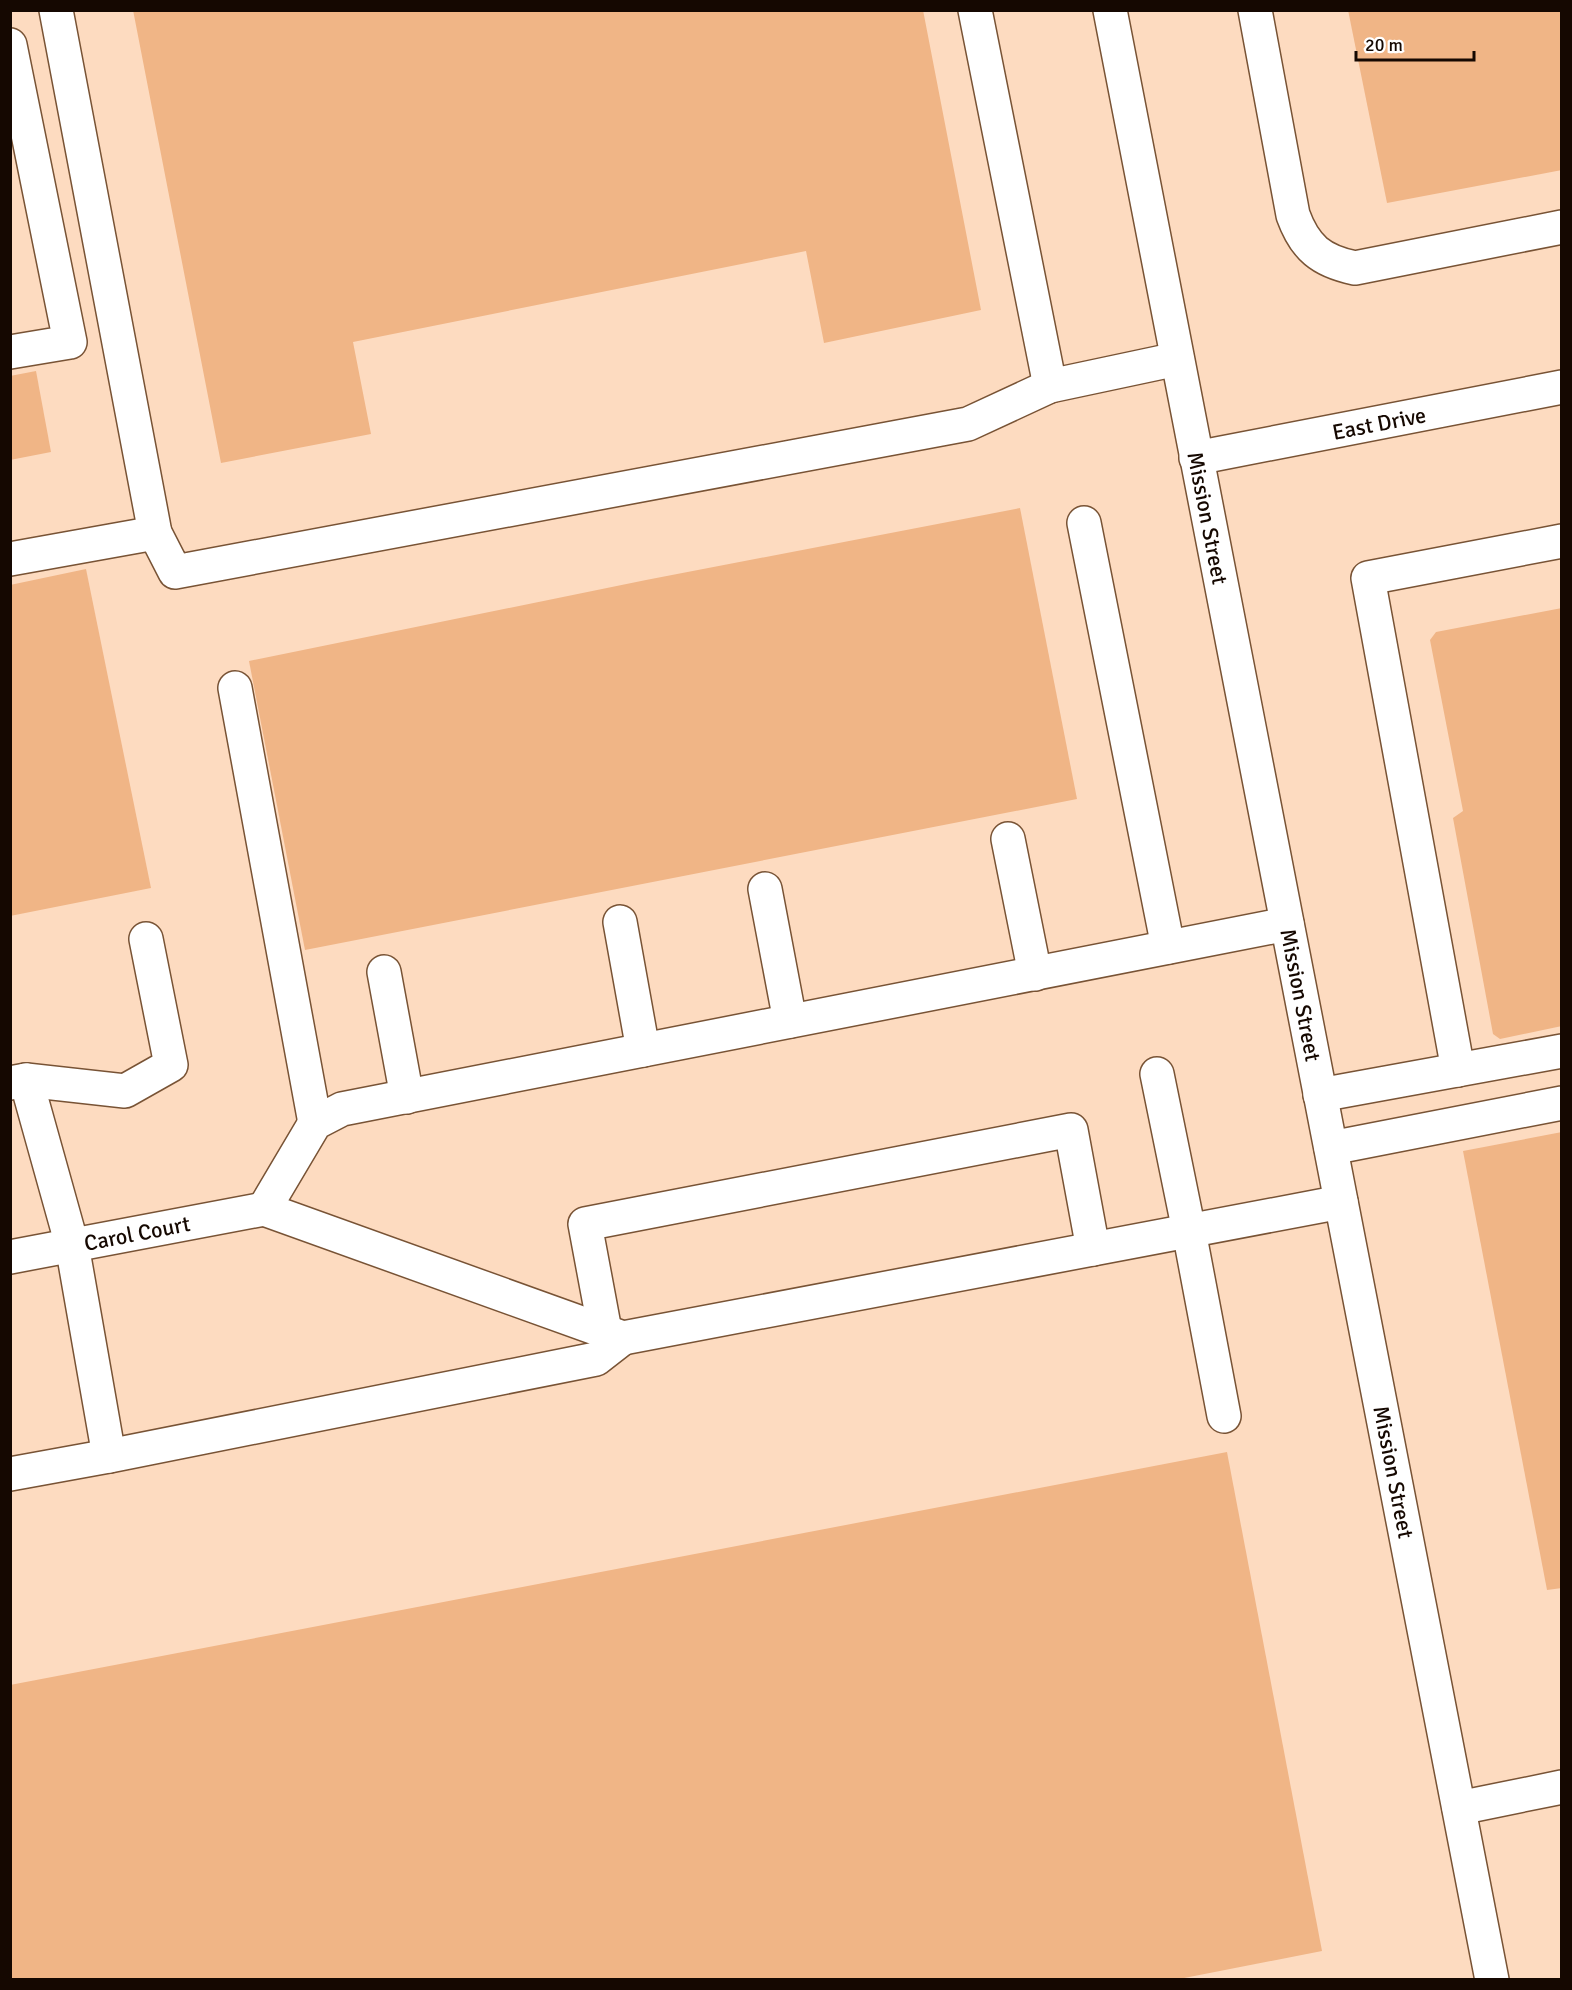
<svg xmlns="http://www.w3.org/2000/svg" width="1572" height="1990" font-family="Signika,sans-serif">
	<rect width="100%" height="100%" fill="#fddbc0"/>
	<g fill="#f0b586">
		<polygon points="133,10 923,10 981,310 824,343 806,251 353,342 371,434 221,463"/>
		<polygon points="1348,10 1562,10 1562,170 1387,203"/>
		<polygon points="36,371 51,452 10,460 10,376"/>
		<polygon points="1020,508 1077,799 305,950 249,661 646,580"/>
		<polygon points="86,569 151,888 10,916 10,585"/>
		<polygon points="1562,608 1562,1026 1500,1039 1493,1034 1453,818 1463,811 1430,640 1436,632"/>
		<polygon points="1562,1132 1562,1588 1547,1590 1463,1151"/>
		<polygon points="1227,1452 1322,1951 1174,1980 10,1980 10,1685"/>
	</g>
	<g fill="none" stroke-linecap="round" stroke-linejoin="round">
		<defs>
			<g id="minor">
				<polyline points="56,10 155,533 175,572 968,424 1050,386 1177,359"/>
				<polyline points="975,10 1050,386"/>
				<polyline points="1110,10 1492,1980"/>
				<path d="M1255 10 1293 215C1305 248 1321 261 1355 268L1562 227"/>
				<polyline points="10,45 70,342 10,352"/>
				<polyline points="1196,458 1562,387"/>
				<polyline points="1084,523 1168,947"/>
				<polyline points="10,559 155,533"/>
				<polyline points="235,688 315,1123"/>
				<polyline points="1008,839 1035,974"/>
				<polyline points="765,889 790,1021"/>
				<polyline points="620,922 643,1050"/>
				<polyline points="384,972 407,1097"/>
				<polyline points="1458,1070 1368,578 1562,541"/>
				<polyline points="1157,1074 1189,1231 1224,1416"/>
				<polyline points="26,1080 72,1245 109,1456 596,1359 623,1338"/>
				<polyline points="10,1083 26,1080 125,1091 171,1065 146,939"/>
				<polyline points="1320,1095 1562,1051"/>
				<polyline points="1331,1148 1562,1103"/>
				<polyline points="264,1209 623,1338 1341,1202"/>
				<polyline points="264,1209 315,1123 342,1109 1287,924"/>
				<polyline points="10,1257 264,1209"/>
				<polyline points="605,1331 585,1224 1071,1130 1093,1249"/>
				<polyline points="10,1474 109,1456"/>
				<polyline points="1459,1808 1562,1787"/>
			</g>
		</defs>
		<use href="#minor" stroke="#785335" stroke-width="36"/>
		<use href="#minor" stroke="#fff" stroke-width="33"/>
	</g>
	<g text-anchor="middle" stroke-width="4.5" stroke-linejoin="round" paint-order="stroke">
		<g font-size="22" fill="#150801" stroke="#fff">
			<text transform="translate(1379 423) rotate(-11)" y="8">East Drive</text>
			<text transform="translate(1208 518) rotate(79)" y="8">Mission Street</text>
			<text transform="translate(1301 995) rotate(79)" y="8">Mission Street</text>
			<text transform="translate(137 1233) rotate(-11)" y="8">Carol Court</text>
			<text transform="translate(1394 1472) rotate(79)" y="8">Mission Street</text>
		</g>
	</g>
	<rect width="1572" height="1990" fill="none" stroke="#150801" stroke-width="24"/>
	<path d="M1356 51v9h118v-9" fill="none" stroke="#150801" stroke-width="3"/>
	<text x="1365" y="51" font-size="18" fill="#150801" stroke="#ffffff" stroke-width="4.5" paint-order="stroke">20 m</text>
</svg>
